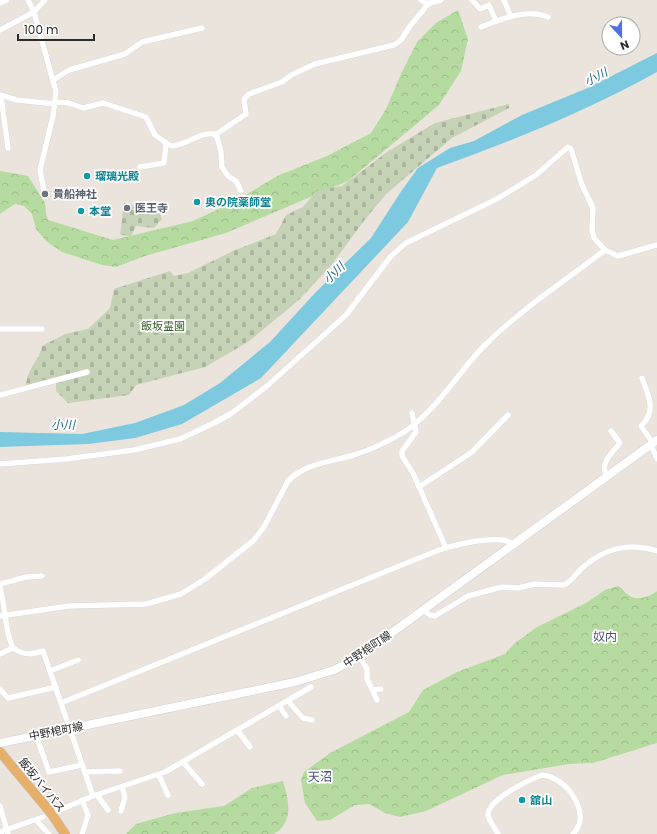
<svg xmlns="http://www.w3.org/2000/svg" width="657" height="834" font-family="Poppins,'Noto Sans JP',sans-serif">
	<defs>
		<pattern id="forest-crowns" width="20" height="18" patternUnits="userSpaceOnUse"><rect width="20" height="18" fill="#b6dba0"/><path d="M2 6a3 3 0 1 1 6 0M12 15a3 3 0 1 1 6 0" fill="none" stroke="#9dbc8a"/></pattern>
		<pattern id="cemetery-stones" width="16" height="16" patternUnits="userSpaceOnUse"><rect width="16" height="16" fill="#c5d2b6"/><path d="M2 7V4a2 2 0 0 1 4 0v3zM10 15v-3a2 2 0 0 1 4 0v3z" fill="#a9b49d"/></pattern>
	</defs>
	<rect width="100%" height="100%" fill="#eae4dd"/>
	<g fill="url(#forest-crowns)">
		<polygon points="458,10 468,39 461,71 439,105 348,181 226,233 145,256 116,267 102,265 62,252 46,241 36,229 32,214 24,206 15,204 0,214 0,171 28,176 45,203 46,214 48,220 113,240 193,221 236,201 277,176 327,156 371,133 386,109 401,74 417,42 436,23"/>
		<path d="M618 586C623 588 623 591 627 594 636 602 649 597 657 591V743L593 763 569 764 503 775 426 811 400 817 385 813 369 804 355 805 330 820 317 821 305 803 301 780 304 772 330 753 409 712 423 690 457 672 505 654 515 643 537 627 586 603 605 590Z"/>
		<path d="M283 781C289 801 294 822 274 834H126L136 824 175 813 224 806 252 788Z"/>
	</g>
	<g fill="url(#cemetery-stones)">
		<path d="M509 104V108L452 138 386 194 363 222 333 263 300 299 248 342 205 367 136 385 129 395 68 403 56 391V383L26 391C25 369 38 364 42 346L65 334 88 329 110 308 114 289 170 271 174 276 188 273 233 251 276 234 286 215 303 207 317 190 342 186 387 152 435 123Z"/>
		<polygon points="124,203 160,213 162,219 154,228 136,226 131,236 120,235"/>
	</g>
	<path fill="#7cc9e0" d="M657 53V72C587 111 512 141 437 168L408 222 261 378 182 424 135 438 88 444 0 447V432L82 434 135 423 184 405 220 383 270 342 316 292 371 238 400 193 418 168 450 148 474 141 522 115 590 87Z"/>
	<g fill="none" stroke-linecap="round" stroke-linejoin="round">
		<defs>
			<g id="minor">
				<polyline points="28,0 34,12 56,92 53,116 40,170 44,191"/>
				<polyline points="421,0 427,4 441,0"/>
				<polyline points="472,0 480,9 489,5 496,21"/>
				<polyline points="504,0 511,17"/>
				<polyline points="0,3 7,0"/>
				<path d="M481 27C501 19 527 8 548 17"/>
				<polyline points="0,30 34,12 45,0"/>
				<polyline points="53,80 69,70 125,54 142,42 202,28"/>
				<polyline points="0,95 17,100 55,104"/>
				<polyline points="1,96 8,148"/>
				<path d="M55 102 69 103 83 108 103 103 146 117 155 135 171 146C186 146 199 132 214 134L217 137 221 152 222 167 228 176 236 181 241 191"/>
				<polyline points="215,135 246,114 244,99 249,94 282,82 293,74 315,64 394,45 401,40 410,26 429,3"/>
				<polyline points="140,167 164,163 166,143"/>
				<polyline points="0,329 42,329"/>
				<path d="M642 378C649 397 657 411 641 426L653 443"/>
				<polyline points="0,395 87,372"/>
				<polyline points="412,413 416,432 402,451 402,456 413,473 446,548"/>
				<polyline points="651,445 657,459"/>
				<polyline points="0,464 66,459 134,450 180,439 214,423 232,413 267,386 346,315 391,256 406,243 497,199 536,175 568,147 571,149 582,185 593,208 592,230 594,238 605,250 618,256 657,245"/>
				<path d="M607 477C599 462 612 454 620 443L611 431"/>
				<polyline points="419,487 472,452 508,415"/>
				<polyline points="0,584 26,577 42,576"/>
				<path d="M0 588C6 608 4 629 13 648 24 655 30 655 43 651L93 796"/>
				<path d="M423 610 430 615 435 616 468 596 502 587 518 588 535 584 564 585C571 582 576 574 582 568 603 549 629 542 657 551"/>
				<path d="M0 616 69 606 146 604 181 594 205 579 253 541 264 527 288 481C305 463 331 462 354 455 372 449 388 442 404 432 437 410 457 374 484 346 520 310 565 281 605 250"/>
				<polyline points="0,654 13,648"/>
				<polyline points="359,656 367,669 367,679 377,700"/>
				<polyline points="50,671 78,660"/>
				<polyline points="0,689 8,698 56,687"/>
				<polyline points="372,690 381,689"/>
				<polyline points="288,701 303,718 312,720"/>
				<path d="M61 703 439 550C455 545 500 533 513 544"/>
				<polyline points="279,706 286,716"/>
				<polyline points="238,731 250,747"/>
				<polyline points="36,735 49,772 82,765"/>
				<polyline points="183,762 202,784"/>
				<polyline points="85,772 120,771"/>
				<polyline points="159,775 168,795"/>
				<polyline points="97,795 108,810"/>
				<polyline points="82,800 88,815 82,834"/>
				<polyline points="0,806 8,834"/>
				<polyline points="121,811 125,797 122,787"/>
				<polyline points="55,812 93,796 165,772 311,687"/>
				<polyline points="36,820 49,834"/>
				<polyline points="0,832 43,817"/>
				<path d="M498 834C495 828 489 821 488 815 488 799 529 780 542 775 565 776 594 814 573 834"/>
			</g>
			<polyline id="secondary" points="0,743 295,682 334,670 357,658 657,440"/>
			<polyline id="trunk" points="0,752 51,813 65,834"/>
		</defs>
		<use href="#minor" stroke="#cccfda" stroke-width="6"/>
		<use href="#secondary" stroke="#cccfda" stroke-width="9"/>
		<use href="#trunk" stroke="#c3c3c3" stroke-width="10"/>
		<use href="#minor" stroke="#fff" stroke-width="5.5"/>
		<use href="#secondary" stroke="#fff" stroke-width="8"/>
		<use href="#trunk" stroke="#e6af6a" stroke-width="9"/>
	</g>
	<g fill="#0f9aa8" stroke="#fff" stroke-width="1.5">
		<circle cx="87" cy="176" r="4"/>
		<circle cx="197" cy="202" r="4"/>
		<circle cx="81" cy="211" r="4"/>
		<circle cx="522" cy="800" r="4"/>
	</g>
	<g fill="#6b7280" stroke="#fff" stroke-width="1.5">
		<circle cx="45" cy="194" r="4"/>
		<circle cx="127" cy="208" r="4"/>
	</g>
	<g text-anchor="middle" stroke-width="3.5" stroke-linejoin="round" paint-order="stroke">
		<g font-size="11" font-weight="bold" fill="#0d838f" stroke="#fff" text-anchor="start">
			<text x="95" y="180">瑠璃光殿</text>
			<text x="205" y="206">奥の院薬師堂</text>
			<text x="89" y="215">本堂</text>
			<text x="530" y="804">舘山</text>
		</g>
		<g font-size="11" font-weight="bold" fill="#5b616d" stroke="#fff" text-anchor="start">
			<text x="53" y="198">貴船神社</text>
			<text x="135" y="212">医王寺</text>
		</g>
		<g font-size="11" fill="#305e22" stroke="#fff">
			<text x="163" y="330">飯坂霊園</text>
		</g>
		<g font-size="11" fill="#2a2a2a" stroke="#fff">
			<text transform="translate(367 649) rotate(-34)" y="4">中野梍町線</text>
			<text transform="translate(56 731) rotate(-11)" y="4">中野梍町線</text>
			<text transform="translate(42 785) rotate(51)" y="4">飯坂バイパス</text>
		</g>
		<g font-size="12" font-style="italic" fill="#1c688b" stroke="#fff">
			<text transform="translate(596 77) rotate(-27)" y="4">小川</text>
			<text transform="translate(334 273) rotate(-44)" y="4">小川</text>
			<text x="63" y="429">小川</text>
		</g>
		<g font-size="12" fill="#4f5775" stroke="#fff">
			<text x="605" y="641">奴内</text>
			<text x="320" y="781">天沼</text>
		</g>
	</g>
	<g transform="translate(621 36) rotate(158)"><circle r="19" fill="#ffffff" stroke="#aaaaaa"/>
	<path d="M0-3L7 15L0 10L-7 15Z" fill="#4f70e5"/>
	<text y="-6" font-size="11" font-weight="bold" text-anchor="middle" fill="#2a2a2a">N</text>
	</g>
	<path d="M18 34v6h76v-6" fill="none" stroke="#2a2a2a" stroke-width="2"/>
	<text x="24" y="34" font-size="12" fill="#2a2a2a" stroke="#ffffff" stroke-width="3" paint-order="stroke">100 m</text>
</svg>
